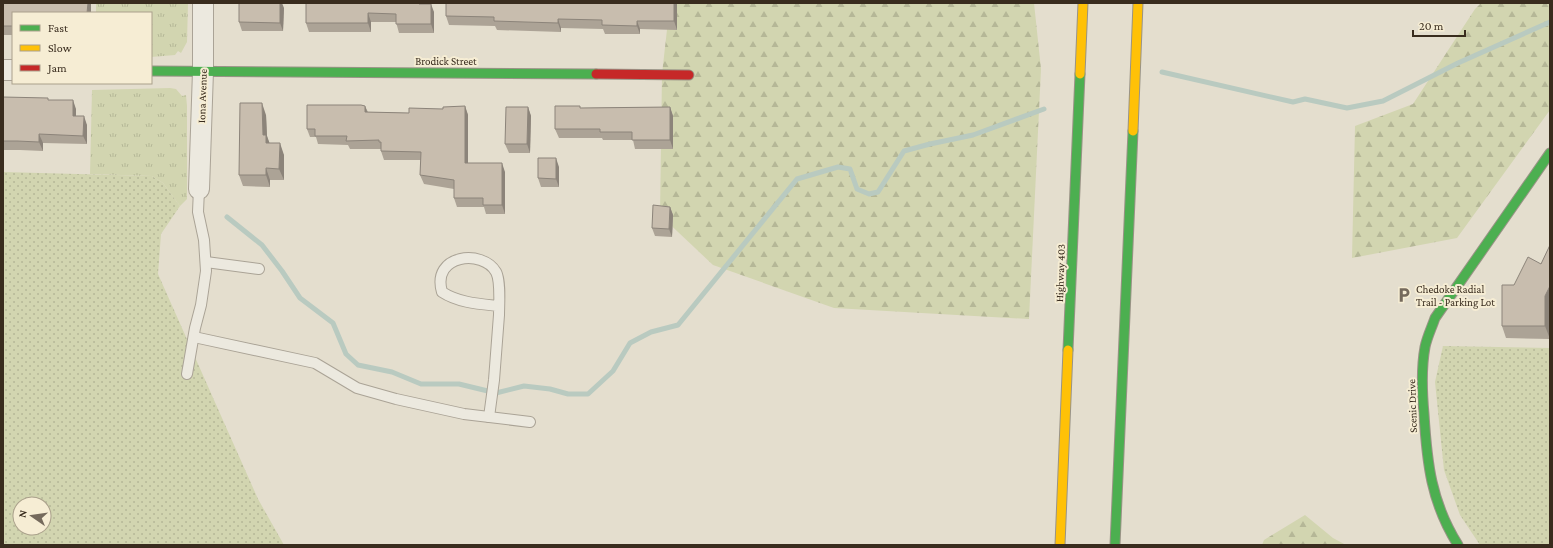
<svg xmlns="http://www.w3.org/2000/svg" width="1553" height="548" font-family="'Crimson Pro',serif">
	<defs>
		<pattern id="grass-dots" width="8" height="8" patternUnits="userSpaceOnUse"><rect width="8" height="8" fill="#d2d5b0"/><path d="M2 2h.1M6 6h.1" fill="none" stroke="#b5b797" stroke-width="1.8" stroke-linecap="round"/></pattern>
		<pattern id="forest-firs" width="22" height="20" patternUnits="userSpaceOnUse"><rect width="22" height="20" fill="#d2d5b0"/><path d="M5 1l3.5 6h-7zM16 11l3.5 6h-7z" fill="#b5b797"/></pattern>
		<pattern id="park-tufts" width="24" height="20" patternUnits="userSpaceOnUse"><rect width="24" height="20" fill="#d2d5b0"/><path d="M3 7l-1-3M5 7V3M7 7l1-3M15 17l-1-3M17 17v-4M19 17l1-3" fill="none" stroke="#b5b797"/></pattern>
	</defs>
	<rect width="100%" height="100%" fill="#e4dece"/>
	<g fill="url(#grass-dots)" fill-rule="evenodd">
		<path d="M3 172 152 176 163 183 180 206 161 234 158 274 258 499 284 545H3ZM20 504H44V528H20Z"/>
		<polygon points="1443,346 1550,348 1550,545 1480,545 1460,515 1444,470 1435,382"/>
	</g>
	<g fill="url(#forest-firs)">
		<polygon points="670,3 1034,3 1041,69 1029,319 834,308 713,265 660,215 662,74"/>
		<polygon points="1481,3 1550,3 1550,110 1457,238 1352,258 1355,126 1413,104 1475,9"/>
		<polygon points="1305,515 1333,538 1346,545 1262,545 1264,540"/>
	</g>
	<g fill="url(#park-tufts)">
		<polygon points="96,3 188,3 187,42 181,53 178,51 175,55 151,57 151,13 96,13"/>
		<polygon points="170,88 176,89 182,96 186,95 187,106 187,199 180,206 163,183 152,176 90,174 92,90"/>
	</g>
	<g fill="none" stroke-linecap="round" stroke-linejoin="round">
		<g stroke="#b9cac0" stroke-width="5">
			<polyline points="1162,72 1293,102 1305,99 1347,108 1383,101 1458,63 1550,22"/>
			<polyline points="227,217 262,245 282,271 300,298 333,323 346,354 358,365 392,372 421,384 459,384 496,393 524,386 550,389 568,394 588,394 613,371 630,343 651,332 678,325 797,179 838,167 850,169 857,189 869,194 878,192 904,151 930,144 973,135 1044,109"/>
		</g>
		<defs>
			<g id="lane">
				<polyline points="206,262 259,269"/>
				<polyline points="194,337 315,363 357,388 396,399 464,414 530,422"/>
				<polyline points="187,374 195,328 201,305 206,271 204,240 198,212 199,189"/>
				<path d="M489 417 494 380 499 315C499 305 501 281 496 272 483 249 431 254 442 292 459 303 480 304 499 306"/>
			</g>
			<g id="street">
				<polyline points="3,70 13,70"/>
				<polyline points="199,189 203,71 203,3"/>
			</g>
			<g id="fast">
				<polyline points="151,71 596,74"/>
				<polyline points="1068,350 1080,74"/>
				<polyline points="1115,545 1133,131"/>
				<path d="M1458 545C1431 502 1427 463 1424 414 1422 392 1421 369 1425 347 1427 337 1432 327 1435 318L1550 153"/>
			</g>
			<g id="slow">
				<polyline points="1080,74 1083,3"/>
				<polyline points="1133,131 1138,3"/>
				<polyline points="1060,545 1068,350"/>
			</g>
			<polyline id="jam" points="596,74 689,75"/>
		</defs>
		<use href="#lane" stroke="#aaa396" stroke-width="12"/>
		<use href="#street" stroke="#aaa396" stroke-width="22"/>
		<use href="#fast" stroke="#999386" stroke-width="11"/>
		<use href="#slow" stroke="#999386" stroke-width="11"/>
		<use href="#jam" stroke="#999386" stroke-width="11"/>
		<use href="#lane" stroke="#ece9df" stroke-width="10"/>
		<use href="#street" stroke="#ece9df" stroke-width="20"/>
		<use href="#fast" stroke="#4caf50" stroke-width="9"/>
		<use href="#slow" stroke="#ffc107" stroke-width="9"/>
		<use href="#jam" stroke="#c62828" stroke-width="9"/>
	</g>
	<g fill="#aca396">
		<polygon points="3,3 91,3 91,13 13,13 13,35 3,35"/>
		<polygon points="423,3 423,4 434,12 434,33 399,33 396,22 371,22 371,32 309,32 306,23"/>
		<polygon points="677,3 677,30 640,29 640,34 605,34 603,29 561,28 561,32 497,30 495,26 449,25 446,16"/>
		<polygon points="284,8 283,31 242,31 239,22"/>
		<polygon points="3,97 49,100 76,109 76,116 87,125 87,144 43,143 43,151 20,150 3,150"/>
		<polygon points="365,106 368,112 409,113 465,106 468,115 468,163 505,172 505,214 486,214 484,207 457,207 454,198 454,189 424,184 420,175 421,160 384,160 381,151 381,149 350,149 348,145 318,144 316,137 310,137 307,129"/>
		<polygon points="580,106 580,108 670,107 673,116 673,149 635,149 633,140 603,140 602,138 559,138 555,129"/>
		<polygon points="528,107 531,116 530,153 509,153 505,144"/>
		<polygon points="266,115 267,136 269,143 284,155 284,180 270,180 270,187 243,186 239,175"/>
		<polygon points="559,167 559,187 541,187 538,178"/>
		<polygon points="670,207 673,215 672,237 655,236 652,228"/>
		<polygon points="1550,245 1550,339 1506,338 1502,326 1514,285 1541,264"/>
	</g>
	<g fill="#8c847a">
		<polygon points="88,3 91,3 91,13 87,13"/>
		<polygon points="280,3 282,3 284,8 283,31 280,23"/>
		<polygon points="674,3 677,3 677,30 674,21"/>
		<polygon points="431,4 434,12 434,33 431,24"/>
		<polygon points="368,13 371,22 371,32 368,23"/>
		<polygon points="558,19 561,28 561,32 558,23"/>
		<polygon points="637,21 640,29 640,34 637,26"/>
		<polygon points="73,100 76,109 76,124 73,116"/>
		<polygon points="262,103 266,115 267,136 271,147 267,147 263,135"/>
		<polygon points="365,106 368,114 365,112"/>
		<polygon points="465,106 468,115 468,172 465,163"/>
		<polygon points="528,107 531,116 530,153 527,144"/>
		<polygon points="670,107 673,116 673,149 670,140"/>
		<polygon points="84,116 87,125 87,144 83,136"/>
		<polygon points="39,134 43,143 43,151 39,142"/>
		<polygon points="280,143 284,155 284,180 279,169"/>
		<polygon points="556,158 559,167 559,187 556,179"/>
		<polygon points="502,163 505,172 505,214 502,205"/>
		<polygon points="266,168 270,180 270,187 266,175"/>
		<polygon points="670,207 673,215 672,237 669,229"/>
		<polygon points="1550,286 1550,339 1545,326 1545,296"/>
	</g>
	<g fill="#c8bdae" stroke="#8c847a">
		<polygon points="3,3 88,3 87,13 13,13 13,26 3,26"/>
		<polygon points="239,3 280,3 280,23 239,22"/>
		<polygon points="306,3 419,3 419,4 431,4 431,24 396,24 396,14 368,13 368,23 306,23"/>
		<polygon points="446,3 674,3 674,21 637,21 637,26 602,25 602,20 558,19 558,23 494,21 494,17 446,16"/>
		<polygon points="3,97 48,98 48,100 73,100 73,116 84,116 83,136 39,134 39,142 17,141 3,141"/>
		<polygon points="240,103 262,103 263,135 266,135 266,143 280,143 279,169 266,168 266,175 239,175"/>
		<polygon points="307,105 361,105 365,106 365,112 409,113 409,108 443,109 443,107 465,106 465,163 502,163 502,205 483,205 483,198 454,198 454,180 420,175 421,152 381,151 381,142 379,142 379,140 346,141 347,136 315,136 315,129 307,129"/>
		<polygon points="555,106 580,106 580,108 670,107 670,140 632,140 632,132 600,132 600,129 555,129"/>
		<polygon points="506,107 528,107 527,144 505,144"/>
		<polygon points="538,158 556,158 556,179 538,178"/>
		<polygon points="653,205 670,207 669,229 652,228"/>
		<polygon points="1550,245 1550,286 1545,296 1545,326 1502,326 1502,285 1514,285 1528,257 1541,264"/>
	</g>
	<defs>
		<symbol id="parking-bare" viewBox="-9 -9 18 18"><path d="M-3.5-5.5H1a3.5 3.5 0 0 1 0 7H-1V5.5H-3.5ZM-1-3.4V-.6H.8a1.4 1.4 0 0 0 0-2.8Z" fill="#756a5c" stroke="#f6edd4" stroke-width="2.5" paint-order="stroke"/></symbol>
	</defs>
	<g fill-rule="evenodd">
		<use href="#parking-bare" x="1393" y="284" width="22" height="22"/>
	</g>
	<g text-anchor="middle" stroke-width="4" stroke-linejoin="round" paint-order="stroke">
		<g font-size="11" fill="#392c1e" stroke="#f6edd4">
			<text x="446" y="65">Brodick Street</text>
			<text transform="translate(202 96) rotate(-88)" y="4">Iona Avenue</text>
			<text transform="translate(1060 273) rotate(-88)" y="4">Highway 403</text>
			<text transform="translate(1412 406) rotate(-92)" y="4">Scenic Drive</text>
		</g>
		<g font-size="11" fill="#392c1e" stroke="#f6edd4" text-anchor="start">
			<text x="1416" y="293">Chedoke Radial<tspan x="1416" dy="13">Trail - Parking Lot</tspan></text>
		</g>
	</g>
	<rect width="1553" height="548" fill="none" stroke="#392c1e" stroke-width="8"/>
	<rect x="12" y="12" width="140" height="72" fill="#f6edd4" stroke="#aaa08b"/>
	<rect x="20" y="25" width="20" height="6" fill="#4caf50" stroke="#aaa08b"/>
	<text x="48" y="32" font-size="12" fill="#392c1e">Fast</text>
	<rect x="20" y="45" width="20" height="6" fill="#ffc107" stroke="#aaa08b"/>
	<text x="48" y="52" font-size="12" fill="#392c1e">Slow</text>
	<rect x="20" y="65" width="20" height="6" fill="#c62828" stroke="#aaa08b"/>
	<text x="48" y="72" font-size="12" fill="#392c1e">Jam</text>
	<g transform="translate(32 516) rotate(283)"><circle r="19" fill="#f6edd4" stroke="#aaa08b"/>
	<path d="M0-3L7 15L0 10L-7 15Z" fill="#756a5c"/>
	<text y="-6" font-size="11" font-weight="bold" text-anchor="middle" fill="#392c1e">N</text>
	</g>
	<path d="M1413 30v6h52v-6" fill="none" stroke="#392c1e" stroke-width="2"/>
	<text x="1419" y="30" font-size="12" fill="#392c1e" stroke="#f6edd4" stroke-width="3" paint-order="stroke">20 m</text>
</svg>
